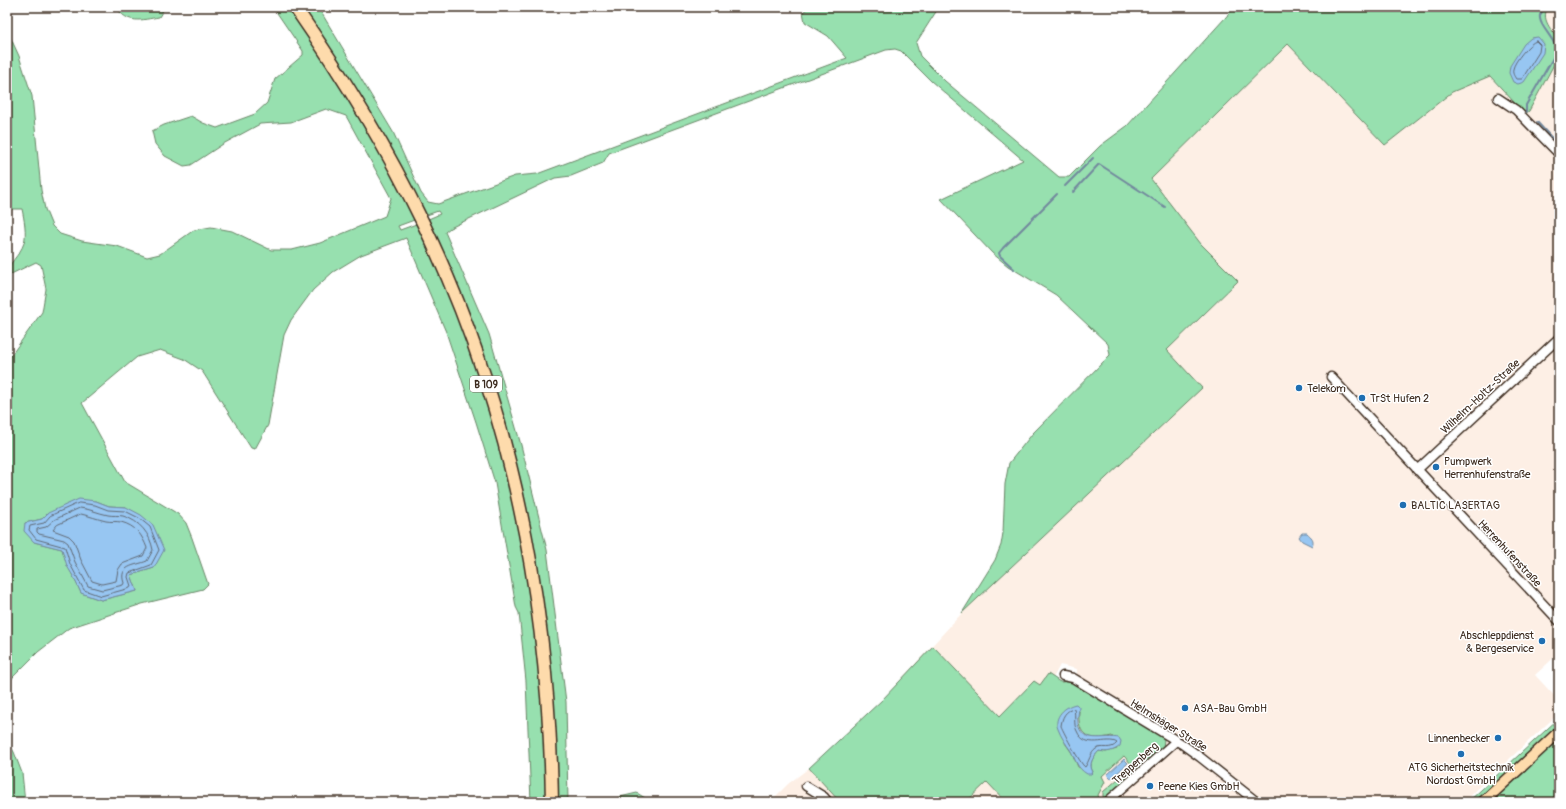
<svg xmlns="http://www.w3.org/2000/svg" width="1566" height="809" font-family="Pangolin,sans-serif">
	<rect width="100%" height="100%" fill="#fff"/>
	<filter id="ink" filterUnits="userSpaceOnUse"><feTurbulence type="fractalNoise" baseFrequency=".025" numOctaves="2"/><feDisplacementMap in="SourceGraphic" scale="8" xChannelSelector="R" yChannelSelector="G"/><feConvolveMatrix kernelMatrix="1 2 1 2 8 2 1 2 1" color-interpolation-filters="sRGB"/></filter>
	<g filter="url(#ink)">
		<g fill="#fdefe5">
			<polygon points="1548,7 1559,7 1559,44 1545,18 1546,11"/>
			<polygon points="1288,44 1385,145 1452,92 1490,76 1526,114 1529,111 1559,55 1559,653 1535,675 1559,701 1559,713 1463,802 1262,802 1193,748 1077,676 1077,669 1060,665 1053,678 1060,682 1074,681 1181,747 1251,802 770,802 788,784 809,768 882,700 962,613 1201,388 1167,350 1238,281 1201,244 1151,179"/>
		</g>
		<g fill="#97e0af" stroke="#698566" fill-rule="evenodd">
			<path d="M116 7H165L159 17C141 20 128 25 116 7Z"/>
			<path d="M273 7H291L332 67 417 219 398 226 400 230 419 223 469 344 505 458 536 615 549 802H531L526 681 519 613 516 607 495 483 476 422 446 332 406 238 361 255 333 272 313 290 291 320 284 335 268 425 255 449 251 448 202 371 184 359 160 350 137 357 82 403 125 482 178 514 186 523 192 538 208 584 203 589 142 604 69 628 38 652 13 677 7 686V361L42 312 46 289 41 265 36 262 7 276C7 263 20 256 24 243 27 233 24 219 22 209H7V30L19 56 32 96 41 190 45 209 52 226 60 234 82 241 117 246 147 257 160 254 194 230 211 227 232 231 271 250H292L320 243 385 216 391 198 346 116 326 109 291 122 260 124 223 144 191 165 184 166 165 156 155 144 152 131 164 125 191 116 203 123 217 128 255 114 267 103 275 79 303 55V51ZM96 501 109 506 126 507 154 568 131 575 137 591 101 600 81 593C74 577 67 566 62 549L34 542 25 523 42 519Z"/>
			<path d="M300 7H318L393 132 421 193 428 202 438 204 515 176 537 174 847 58 828 36 805 22 803 12 809 7H939L916 43 920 56 945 81 1059 177H1069L1100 146 1127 126 1235 7H1548C1539 22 1556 31 1559 45 1560 48 1559 52 1559 55L1529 111 1525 114 1490 76 1452 92 1385 145 1288 44 1151 179 1201 244 1238 281 1167 350 1202 388 962 613 995 560 1001 545 1003 533 1005 484 1009 463 1033 433 1110 355 1108 344 1056 295 1008 266 992 253 941 199 1023 160 931 81 901 51 895 49 886 50 609 153 603 163 571 176 555 178 450 228 445 232 489 334 521 445 547 550 566 702 568 802H555L525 514 426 220 440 214 438 211 424 216Z"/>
			<path d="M933 646 1000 716 1034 681 1040 685 1048 674 1060 682 1074 681 1161 735 1164 739 1163 748 1107 798 1103 797V792L1133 766 1124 756 1102 776 1105 782 1098 795 1100 802H1006L987 782 966 802H840L809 768 882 700ZM1079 711C1077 737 1089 741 1112 736L1117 749 1106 752 1099 751C1093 757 1088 764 1093 772L1078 767 1072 753 1065 743Z"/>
			<polygon points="1559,718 1559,727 1478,802 1468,802"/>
			<polygon points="1559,736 1559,802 1489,802"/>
			<polygon points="7,740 14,752 22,773 25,802 7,802"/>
			<polygon points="637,793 645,798 646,802 616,802 620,797"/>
		</g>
		<g fill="#97c6f2" stroke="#72889d">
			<polygon points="1538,37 1544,44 1543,53 1524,82 1518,84 1513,82 1509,73 1510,66 1524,44 1531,38"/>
			<polygon points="79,499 96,501 109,506 126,507 141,515 153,525 164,550 154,568 131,575 137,591 101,600 81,593 73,576 67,566 62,549 34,542 24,531 25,523 42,519 48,513"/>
			<path d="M1302 533H1307C1311 537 1315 539 1312 546L1302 541 1299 537Z"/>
			<path d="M1076 704 1079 707C1079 712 1077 718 1078 723 1081 745 1105 735 1119 738L1121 741 1120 746C1114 751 1107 753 1099 751 1093 757 1088 764 1093 772L1091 774H1087C1077 768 1076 761 1071 751 1066 744 1061 737 1058 729 1053 717 1065 706 1076 704Z"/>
			<polygon points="1124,759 1128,763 1111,779 1107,775"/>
		</g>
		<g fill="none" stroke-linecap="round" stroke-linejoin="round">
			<g stroke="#606873" stroke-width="1">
				<path d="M1536 41 1540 45 1539 52 1522 79H1516C1514 76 1512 73 1513 69 1514 62 1529 43 1536 41Z"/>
				<polygon points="79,503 95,505 108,510 125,511 139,518 150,527 159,550 151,565 129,573 128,577 131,586 130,588 101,596 84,590 70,564 65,547 36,539 29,530 30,526 44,523 50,516"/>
				<path d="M80 508C90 509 98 513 108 515 113 516 118 515 123 516 140 521 150 534 153 550L147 561C135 566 118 565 124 583L123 585 102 590 88 586 75 562 68 543 64 540 39 534 37 532V529L46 527 54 520Z"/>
				<path d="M81 514C90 516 97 519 106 521 111 522 116 521 121 522 136 526 142 535 147 548L143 556 122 564 118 570 116 581 102 584 92 581 81 560 74 541 69 536 53 530 57 525Z"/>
				<path d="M1074 709C1076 716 1073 724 1077 731 1085 751 1108 736 1117 743 1111 751 1102 745 1096 749 1090 753 1089 762 1085 767 1081 765 1064 733 1061 726 1062 718 1065 710 1074 709Z"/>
			</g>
			<g stroke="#72889d" stroke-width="2">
				<path d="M1526 112V105L1557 51C1556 39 1538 26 1540 15 1541 13 1544 9 1546 7"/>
				<polyline points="1537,122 1559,146"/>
				<polyline points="1065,186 1093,158"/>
				<polyline points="1073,192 1099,164 1165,207"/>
				<polyline points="1014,269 1000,256 999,253 1003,248 1057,194"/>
			</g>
			<defs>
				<g id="minor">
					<polyline points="1498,98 1516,110 1559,154"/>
					<polyline points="1331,377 1559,621"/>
					<polyline points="1417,470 1559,338"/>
					<polyline points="1063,676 1073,678 1182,744 1200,757 1257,802"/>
					<polyline points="806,786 824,797 828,802"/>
					<polyline points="1107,802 1176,741"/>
				</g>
				<polyline id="major" points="1483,802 1559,732"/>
				<path id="highway" d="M295 7C343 76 387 148 423 223 511 405 549 602 552 802"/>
			</defs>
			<use href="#minor" stroke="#3b2a1e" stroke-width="11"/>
			<use href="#major" stroke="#3b2a1e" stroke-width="13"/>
			<use href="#highway" stroke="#3b2a1e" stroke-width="15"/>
			<use href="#minor" stroke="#fff" stroke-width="8"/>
			<use href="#major" stroke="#fedbac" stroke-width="10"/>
			<use href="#highway" stroke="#fedbac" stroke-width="12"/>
		</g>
	</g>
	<g fill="#1f6fb2" stroke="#fff" stroke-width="1.5">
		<circle cx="1299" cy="388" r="4"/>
		<circle cx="1362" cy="398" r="4"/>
		<circle cx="1436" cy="467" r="4"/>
		<circle cx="1403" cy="505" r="4"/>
		<circle cx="1542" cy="641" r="4"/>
		<circle cx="1185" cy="708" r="4"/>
		<circle cx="1498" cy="738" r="4"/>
		<circle cx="1461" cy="754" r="4"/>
		<circle cx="1150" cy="786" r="4"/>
	</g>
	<g text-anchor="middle" stroke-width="3" stroke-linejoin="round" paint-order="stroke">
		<rect fill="#fff" stroke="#766a62" stroke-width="1" x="470" y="376" width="32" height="16" rx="3"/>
		<g font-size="10" font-weight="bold" fill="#3b2a1e">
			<text x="486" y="388">B 109</text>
		</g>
		<g font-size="11" fill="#3b2a1e" stroke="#fff" text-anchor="start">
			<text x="1307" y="392">Telekom</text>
			<text x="1370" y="402">TrSt Hufen 2</text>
			<text x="1444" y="465">Pumpwerk<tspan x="1444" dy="13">Herrenhufenstraße</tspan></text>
			<text x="1411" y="509">BALTIC LASERTAG</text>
			<text x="1534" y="639" text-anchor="end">Abschleppdienst<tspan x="1534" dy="13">&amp; Bergeservice</tspan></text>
			<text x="1193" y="712">ASA-Bau GmbH</text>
			<text x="1490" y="742" text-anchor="end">Linnenbecker</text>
			<text x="1461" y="771" text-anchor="middle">ATG Sicherheitstechnik<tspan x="1461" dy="13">Nordost GmbH</tspan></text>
			<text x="1158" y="790">Peene Kies GmbH</text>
		</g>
		<g font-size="11" fill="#3b2a1e" stroke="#fff">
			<text transform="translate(1480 396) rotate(-43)" y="4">Wilhelm-Holtz-Straße</text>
			<text transform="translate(1510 553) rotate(47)" y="4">Herrenhufenstraße</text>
			<text transform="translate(1169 725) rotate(32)" y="4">Helmshäger Straße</text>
			<text transform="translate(1135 763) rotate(-42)" y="4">Treppenberg</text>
		</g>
	</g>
	<rect width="1566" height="809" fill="none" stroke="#fff" stroke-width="24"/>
	<rect x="12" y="12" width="1542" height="785" fill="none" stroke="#3b2a1e" stroke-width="1.5" filter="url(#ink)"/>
</svg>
